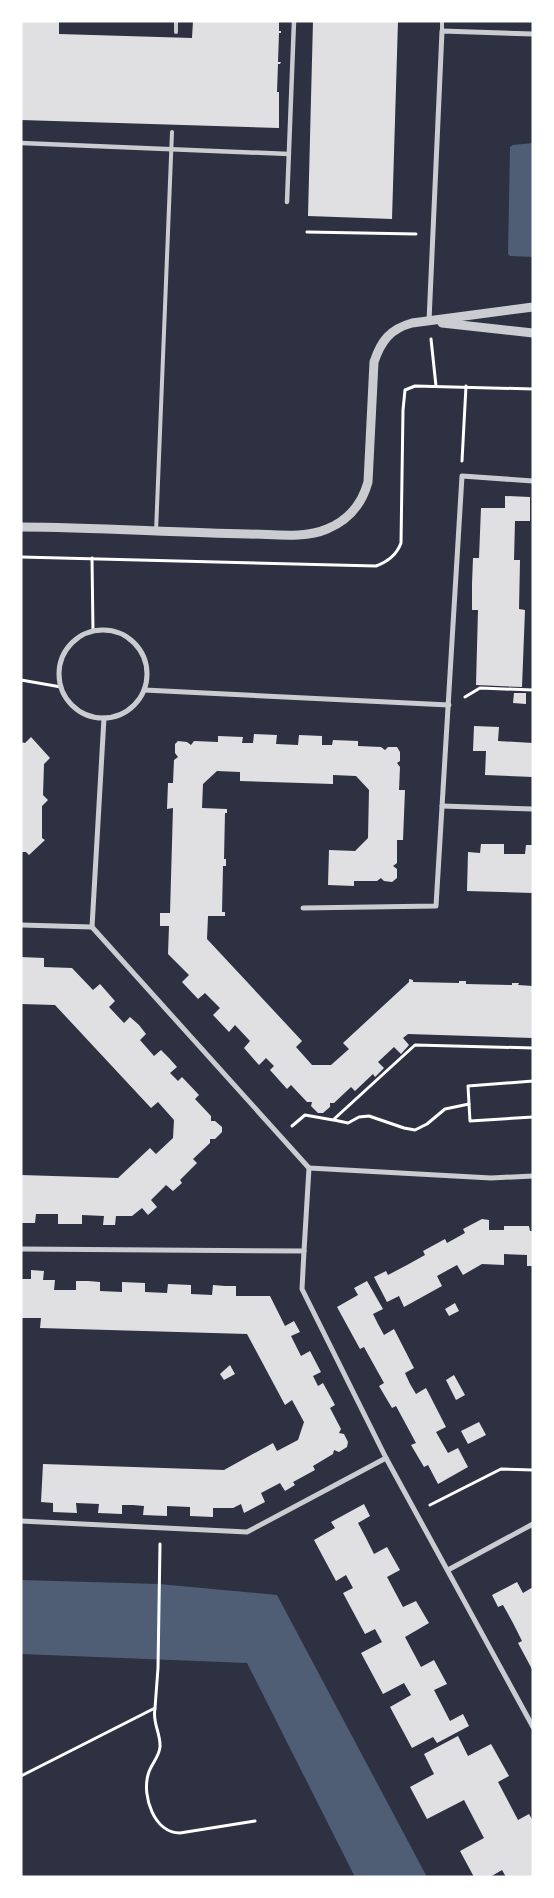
<svg xmlns="http://www.w3.org/2000/svg" width="554" height="1898" font-family="'Asap Condensed',sans-serif">
	<rect width="100%" height="100%" fill="#2d3142"/>
	<g fill="#4f5d75">
		<polygon points="533,143 533,257 510,256 508,254 510,147 513,145"/>
		<polygon points="21,1580 159,1584 277,1595 427,1877 355,1877 247,1663 21,1654"/>
	</g>
	<g fill="#e0e0e3">
		<polygon points="21,21 59,21 59,34 192,38 193,21 279,21 279,31 281,31 281,33 279,33 278,62 281,62 280,64 278,64 277,92 279,92 279,128 21,120"/>
		<polygon points="313,21 398,21 392,219 308,216"/>
		<polygon points="505,496 530,497 530,521 515,521 514,560 520,560 519,609 525,610 522,687 476,685 478,610 472,610 472,584 473,558 479,558 481,508 505,508"/>
		<polygon points="514,693 526,693 526,704 513,703"/>
		<polygon points="474,726 499,727 498,741 533,743 533,777 485,775 486,751 473,751"/>
		<polygon points="254,734 277,735 276,744 298,745 299,735 322,736 322,745 332,745 333,740 358,741 358,746 381,747 385,750 388,747 397,747 400,752 400,761 397,763 400,767 399,790 405,790 403,840 397,840 397,863 393,866 397,869 397,878 392,882 384,881 381,878 377,881 354,881 354,886 328,885 329,850 355,851 368,838 369,790 356,776 333,775 333,784 240,781 240,772 217,771 203,784 202,808 227,809 227,813 225,813 224,859 226,859 226,866 223,866 222,912 225,912 225,916 208,916 207,939 302,1041 296,1047 312,1065 331,1065 349,1049 343,1043 409,982 409,979 413,980 413,982 459,983 459,981 466,981 466,984 512,985 512,983 519,983 518,985 533,986 533,1038 408,1034 403,1038 409,1045 401,1054 394,1047 378,1062 384,1068 375,1077 373,1074 355,1091 351,1087 334,1103 330,1103 330,1107 323,1113 318,1113 311,1106 312,1102 307,1102 291,1085 287,1089 270,1070 274,1066 266,1058 259,1065 251,1056 244,1048 250,1041 235,1025 229,1032 213,1015 220,1008 205,993 198,999 182,982 189,975 168,954 169,926 160,926 160,913 170,913 173,808 167,809 168,783 173,783 174,760 178,757 175,753 175,744 178,741 187,742 191,745 194,741 218,742 218,736 243,737 242,743 253,743"/>
		<polygon points="31,737 50,758 44,764 43,795 48,800 42,806 42,838 45,840 29,855 26,852 21,852 21,742 25,743"/>
		<polygon points="481,844 504,844 504,854 525,854 526,845 533,845 533,893 467,891 468,852 480,853"/>
		<polygon points="21,957 44,958 44,967 72,968 93,990 100,984 115,1001 109,1007 124,1023 130,1017 139,1025 146,1034 140,1040 154,1056 161,1050 169,1058 177,1067 170,1073 178,1081 182,1077 199,1095 195,1099 211,1116 211,1121 215,1121 222,1127 222,1132 215,1139 210,1139 210,1143 193,1159 197,1163 180,1180 182,1183 173,1191 166,1185 151,1200 157,1207 148,1215 142,1208 132,1216 116,1216 115,1225 103,1225 104,1216 82,1215 82,1224 58,1224 58,1214 36,1214 35,1223 21,1223 21,1175 118,1178 150,1148 156,1154 173,1138 174,1120 158,1102 151,1108 55,1005 21,1004"/>
		<polygon points="482,1219 489,1220 489,1230 504,1230 504,1226 529,1226 530,1231 533,1231 533,1266 527,1266 527,1255 504,1254 504,1265 482,1264 463,1275 457,1265 437,1276 442,1286 404,1307 399,1296 387,1302 374,1277 386,1271 388,1275 407,1265 425,1255 423,1251 445,1239 447,1243 465,1233 463,1229"/>
		<polygon points="31,1270 44,1271 43,1280 55,1280 54,1290 76,1290 76,1281 88,1281 100,1282 100,1291 122,1292 122,1282 145,1283 145,1292 167,1293 168,1284 191,1285 191,1294 212,1295 213,1285 225,1286 236,1286 236,1296 270,1296 285,1326 294,1321 300,1332 291,1336 301,1356 310,1351 321,1372 313,1376 318,1386 323,1383 335,1405 330,1408 341,1429 339,1433 344,1434 348,1442 347,1447 339,1452 334,1450 333,1454 313,1466 315,1470 293,1482 295,1485 285,1491 280,1483 261,1493 265,1502 244,1513 241,1504 233,1508 213,1508 213,1517 190,1516 190,1507 167,1506 167,1516 143,1515 144,1506 133,1505 122,1505 122,1514 98,1513 99,1504 76,1503 77,1513 53,1512 53,1503 41,1502 43,1464 224,1470 273,1443 277,1451 298,1440 304,1422 292,1400 285,1405 247,1334 40,1328 41,1318 21,1318 21,1279 31,1279"/>
		<polygon points="367,1281 383,1309 373,1314 378,1324 384,1335 394,1329 414,1368 405,1373 410,1384 416,1394 426,1388 446,1427 436,1432 448,1453 458,1448 468,1467 438,1484 428,1465 424,1467 411,1445 416,1443 396,1406 392,1408 379,1386 384,1383 364,1347 360,1349 337,1307 358,1295 354,1288"/>
		<polygon points="455,1303 459,1311 449,1316 445,1309"/>
		<polygon points="230,1365 235,1374 224,1380 220,1374"/>
		<polygon points="454,1375 465,1395 456,1400 446,1380"/>
		<polygon points="479,1422 486,1435 468,1444 461,1431"/>
		<polygon points="364,1504 370,1516 358,1523 366,1538 374,1554 387,1547 400,1570 387,1577 403,1607 416,1601 429,1623 405,1637 421,1667 434,1660 447,1684 434,1690 450,1721 463,1714 469,1726 437,1743 433,1737 412,1748 390,1707 411,1695 404,1683 383,1694 361,1653 382,1642 375,1629 365,1634 343,1593 353,1588 346,1575 336,1581 314,1540 335,1528 331,1522"/>
		<polygon points="517,1582 523,1593 533,1587 533,1671 518,1643 522,1641 513,1623 503,1605 498,1607 492,1595"/>
		<polygon points="458,1736 468,1756 491,1744 509,1776 498,1782 518,1820 529,1814 533,1821 533,1877 506,1877 502,1870 490,1877 474,1877 460,1851 484,1838 464,1800 427,1819 410,1787 434,1774 424,1754"/>
	</g>
	<g fill="none" stroke-linecap="round" stroke-linejoin="round">
		<g stroke="#fff" stroke-width="3">
			<polyline points="307,232 416,234"/>
			<polyline points="431,339 436,386"/>
			<polyline points="462,461 466,386"/>
			<path d="M21 557 376 566C387 562 397 554 401 543L403 410 405 390 415 386 533 389"/>
			<polyline points="92,558 93,631"/>
			<polyline points="21,680 61,687"/>
			<polyline points="465,697 480,688 533,690"/>
			<polyline points="469,1104 468,1086 533,1081"/>
			<polyline points="334,1120 348,1123 359,1117 369,1116 404,1128 415,1130 427,1124 445,1109 469,1104 470,1121 533,1117"/>
			<polyline points="292,1126 305,1115 333,1120 415,1045 533,1048"/>
			<polyline points="430,1505 501,1469 533,1470"/>
			<path d="M155 1709C152 1722 161 1734 160 1747 159 1758 150 1765 148 1775 142 1796 154 1833 180 1833L255 1821"/>
			<polyline points="21,1776 155,1708 158,1668 160,1544"/>
		</g>
		<g stroke="#caccd0" stroke-width="4">
			<polyline points="442,31 442,21"/>
			<polyline points="176,32 176,21"/>
			<polyline points="156,532 172,132"/>
		</g>
		<g stroke="#caccd0" stroke-width="4.5">
			<polyline points="21,143 289,154"/>
			<polyline points="287,202 294,21"/>
		</g>
		<g stroke="#caccd0" stroke-width="5">
			<polyline points="429,321 442,31 533,34"/>
			<circle cx="103" cy="674" r="44"/>
			<polyline points="144,690 449,705"/>
			<polyline points="104,718 92,927 309,1168 304,1251"/>
			<polyline points="442,806 533,809"/>
			<polyline points="303,908 436,906 462,476 533,481"/>
			<polyline points="21,925 92,927"/>
			<polyline points="309,1168 491,1178 533,1176"/>
			<polyline points="21,1249 304,1251 302,1289 386,1458 247,1532 21,1521"/>
			<polyline points="386,1458 533,1727"/>
			<polyline points="448,1570 533,1524"/>
		</g>
		<g stroke="#caccd0" stroke-width="9">
			<polyline points="442,323 533,333"/>
			<path d="M21 527C97 527 173 533 248 534 273 534 304 539 327 529 349 520 362 504 368 482L374 362C381 341 390 329 412 323L533 307"/>
		</g>
	</g>
	<rect width="554" height="1898" fill="none" stroke="#ffffff" stroke-width="45"/>
</svg>
